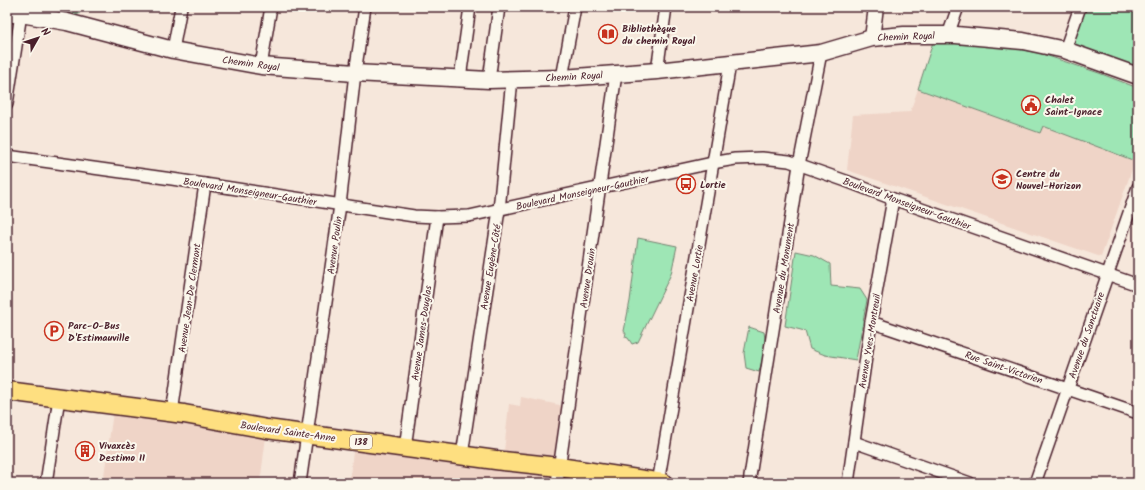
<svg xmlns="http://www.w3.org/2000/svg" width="1145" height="490" font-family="Kalam,sans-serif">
	<rect width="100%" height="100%" fill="#f6e7db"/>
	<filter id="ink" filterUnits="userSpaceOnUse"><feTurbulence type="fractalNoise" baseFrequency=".025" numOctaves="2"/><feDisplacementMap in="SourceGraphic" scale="8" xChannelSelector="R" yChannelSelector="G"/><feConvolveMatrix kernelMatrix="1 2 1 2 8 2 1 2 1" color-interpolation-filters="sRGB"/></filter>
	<g filter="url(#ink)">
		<g fill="#efd4c7">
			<polygon points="918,89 1040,133 1043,126 1135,161 1101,257 847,170 853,115 910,112"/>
			<polygon points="521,397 569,407 557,483 349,483 353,452 356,441 503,461 509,404 520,406"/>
			<polygon points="114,405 267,429 260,483 103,483"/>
		</g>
		<g fill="#9ee6b5" stroke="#748270">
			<polygon points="42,7 81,7 79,14"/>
			<polygon points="1080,7 1138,7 1138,76 1065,50"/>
			<polygon points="933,42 996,45 1039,53 1099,73 1138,88 1138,153 1135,161 1043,126 1040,133 918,89"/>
			<polygon points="638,238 677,246 671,274 638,342 632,344 628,338 625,337 626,334 624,331 630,301"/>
			<polygon points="796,251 814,255 830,264 831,286 860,289 867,300 856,360 825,355 810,349 805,331 785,326"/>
			<polygon points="749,327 764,332 766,346 759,372 746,368 744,353"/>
		</g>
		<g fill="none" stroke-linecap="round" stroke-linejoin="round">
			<defs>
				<g id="minor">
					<polyline points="948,35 958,7"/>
					<polyline points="173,50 181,7"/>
					<polyline points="1065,50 1080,7"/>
					<polyline points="261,66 271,7"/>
					<polyline points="657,71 666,7"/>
					<polyline points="460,78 470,7"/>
					<polyline points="562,78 575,7"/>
					<polyline points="489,80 499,7"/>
					<polyline points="7,104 21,14"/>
					<polyline points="7,156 172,179 414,216 437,217 469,216 712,163 735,159 762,158 789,161 846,181 893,199 1138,285"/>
					<polyline points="871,322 1138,413"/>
					<polyline points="172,413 205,184"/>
					<polyline points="854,442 970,483"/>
					<polyline points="405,448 437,217"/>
					<polyline points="462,455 499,210 512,79"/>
					<polyline points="46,483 59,398"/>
					<polyline points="300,483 340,205 355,73 365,7"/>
					<polyline points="557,483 616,74"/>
					<polyline points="658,483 730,64"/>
					<polyline points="749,483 799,165 821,53"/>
					<polyline points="848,483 871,322 893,199"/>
					<polyline points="1035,483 1138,187"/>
				</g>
				<polyline id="tertiary" points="872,38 876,7"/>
				<polyline id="secondary" points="7,14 21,14 67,22 173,50 261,66 355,73 489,80 562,78 657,71 821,53 872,38 904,35 956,35 1023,41 1065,50 1138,76"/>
				<polyline id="primary" points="7,391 184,414 267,429 503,461 559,467 663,483"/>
			</defs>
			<use href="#minor" stroke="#4a1f2b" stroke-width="14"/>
			<use href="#tertiary" stroke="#4a1f2b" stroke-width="17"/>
			<use href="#secondary" stroke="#4a1f2b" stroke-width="19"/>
			<use href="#primary" stroke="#4a1f2b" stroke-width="21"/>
			<use href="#minor" stroke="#fbf7ec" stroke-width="11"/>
			<use href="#tertiary" stroke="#fbf7ec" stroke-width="14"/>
			<use href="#secondary" stroke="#fbf7ec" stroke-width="16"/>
			<use href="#primary" stroke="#fedf80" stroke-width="18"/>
		</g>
	</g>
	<defs>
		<symbol id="library-ring" viewBox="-11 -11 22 22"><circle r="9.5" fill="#fbf7ec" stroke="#c8321e" stroke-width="1.5"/><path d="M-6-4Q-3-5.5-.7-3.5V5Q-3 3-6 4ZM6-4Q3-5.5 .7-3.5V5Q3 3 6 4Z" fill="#c8321e"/></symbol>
		<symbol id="civic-ring" viewBox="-11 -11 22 22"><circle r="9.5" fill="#fbf7ec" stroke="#c8321e" stroke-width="1.5"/><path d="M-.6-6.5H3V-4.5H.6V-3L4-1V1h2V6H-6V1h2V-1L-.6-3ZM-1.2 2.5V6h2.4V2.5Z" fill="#c8321e"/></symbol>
		<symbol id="school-ring" viewBox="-11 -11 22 22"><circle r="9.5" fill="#fbf7ec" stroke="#c8321e" stroke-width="1.5"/><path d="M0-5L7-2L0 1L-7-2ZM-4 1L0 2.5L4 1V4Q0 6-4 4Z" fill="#c8321e"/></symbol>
		<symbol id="bus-ring" viewBox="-11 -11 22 22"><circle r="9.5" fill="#fbf7ec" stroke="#c8321e" stroke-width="1.5"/><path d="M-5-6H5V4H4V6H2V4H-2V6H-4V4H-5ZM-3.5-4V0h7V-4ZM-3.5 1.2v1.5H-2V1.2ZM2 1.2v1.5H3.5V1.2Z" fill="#c8321e"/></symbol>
		<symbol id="parking-ring" viewBox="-11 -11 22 22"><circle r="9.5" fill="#fbf7ec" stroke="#c8321e" stroke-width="1.5"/><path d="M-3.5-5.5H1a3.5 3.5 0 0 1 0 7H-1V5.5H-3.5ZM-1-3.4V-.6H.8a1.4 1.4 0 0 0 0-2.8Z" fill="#c8321e"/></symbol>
		<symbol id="building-ring" viewBox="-11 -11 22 22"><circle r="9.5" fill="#fbf7ec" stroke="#c8321e" stroke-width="1.5"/><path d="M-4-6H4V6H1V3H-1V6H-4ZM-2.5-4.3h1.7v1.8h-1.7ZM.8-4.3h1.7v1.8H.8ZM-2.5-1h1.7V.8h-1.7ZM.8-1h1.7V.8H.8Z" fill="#c8321e"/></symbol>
	</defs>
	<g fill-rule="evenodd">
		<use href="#library-ring" x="597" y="23" width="22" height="22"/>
		<use href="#civic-ring" x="1020" y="94" width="22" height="22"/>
		<use href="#school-ring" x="991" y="168" width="22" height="22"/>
		<use href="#bus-ring" x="675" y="173" width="22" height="22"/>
		<use href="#parking-ring" x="43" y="320" width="22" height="22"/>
		<use href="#building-ring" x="74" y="440" width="22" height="22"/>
	</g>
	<g text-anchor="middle" stroke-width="4" stroke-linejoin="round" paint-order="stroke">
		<rect fill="#fbf7ec" stroke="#7f6065" stroke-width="1" x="350" y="435" width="22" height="14" rx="3"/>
		<g font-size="9" font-weight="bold" fill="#4a1f2b">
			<text x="361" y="445">138</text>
		</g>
		<g font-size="10" font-weight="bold" fill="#4a1f2b" stroke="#fbf7ec" text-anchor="start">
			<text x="622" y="32">Bibliothèque<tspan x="622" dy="12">du chemin Royal</tspan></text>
			<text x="1045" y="103">Chalet<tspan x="1045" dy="12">Saint-Ignace</tspan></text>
			<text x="1016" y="177">Centre du<tspan x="1016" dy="12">Nouvel-Horizon</tspan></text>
			<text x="700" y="188">Lortie</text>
			<text x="68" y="329">Parc-O-Bus<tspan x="68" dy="12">D'Estimauville</tspan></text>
			<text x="99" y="449">Vivaxcès<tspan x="99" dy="12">Destimo II</tspan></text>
		</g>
		<g font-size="10" fill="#4a1f2b" stroke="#fbf7ec">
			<text transform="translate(906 36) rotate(-2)" y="4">Chemin Royal</text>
			<text transform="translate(251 63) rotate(8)" y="4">Chemin Royal</text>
			<text transform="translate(574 76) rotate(-3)" y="4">Chemin Royal</text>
			<text transform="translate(250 191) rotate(9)" y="4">Boulevard Monseigneur-Gauthier</text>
			<text transform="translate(582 192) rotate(-12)" y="4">Boulevard Monseigneur-Gauthier</text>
			<text transform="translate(907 203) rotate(20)" y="4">Boulevard Monseigneur-Gauthier</text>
			<text transform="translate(334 245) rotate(-82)" y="4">Avenue Poulin</text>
			<text transform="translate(490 267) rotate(-81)" y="4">Avenue Eugène-Côté</text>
			<text transform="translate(783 268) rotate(-81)" y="4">Avenue du Monument</text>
			<text transform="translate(694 273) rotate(-80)" y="4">Avenue Lortie</text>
			<text transform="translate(587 278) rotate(-82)" y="4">Avenue Drouin</text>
			<text transform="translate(189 298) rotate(-82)" y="4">Avenue Jean-De Clermont</text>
			<text transform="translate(421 333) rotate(-82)" y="4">Avenue James-Douglas</text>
			<text transform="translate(1086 335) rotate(-71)" y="4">Avenue du Sanctuaire</text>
			<text transform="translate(869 341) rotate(-81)" y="4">Avenue Yves-Montreuil</text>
			<text transform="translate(1004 367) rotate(19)" y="4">Rue Saint-Victorien</text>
			<text transform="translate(288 431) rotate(8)" y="4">Boulevard Sainte-Anne</text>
		</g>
	</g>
	<rect width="1145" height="490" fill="none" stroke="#fbf7ec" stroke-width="24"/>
	<rect x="12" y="12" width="1121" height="466" fill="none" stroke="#4a1f2b" stroke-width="1.5" filter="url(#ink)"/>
	<g transform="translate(38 38) rotate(51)" stroke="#fbf7ec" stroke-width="3" paint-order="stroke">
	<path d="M0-3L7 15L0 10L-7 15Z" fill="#4a1f2b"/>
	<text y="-6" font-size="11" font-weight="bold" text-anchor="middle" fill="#4a1f2b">N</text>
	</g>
</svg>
